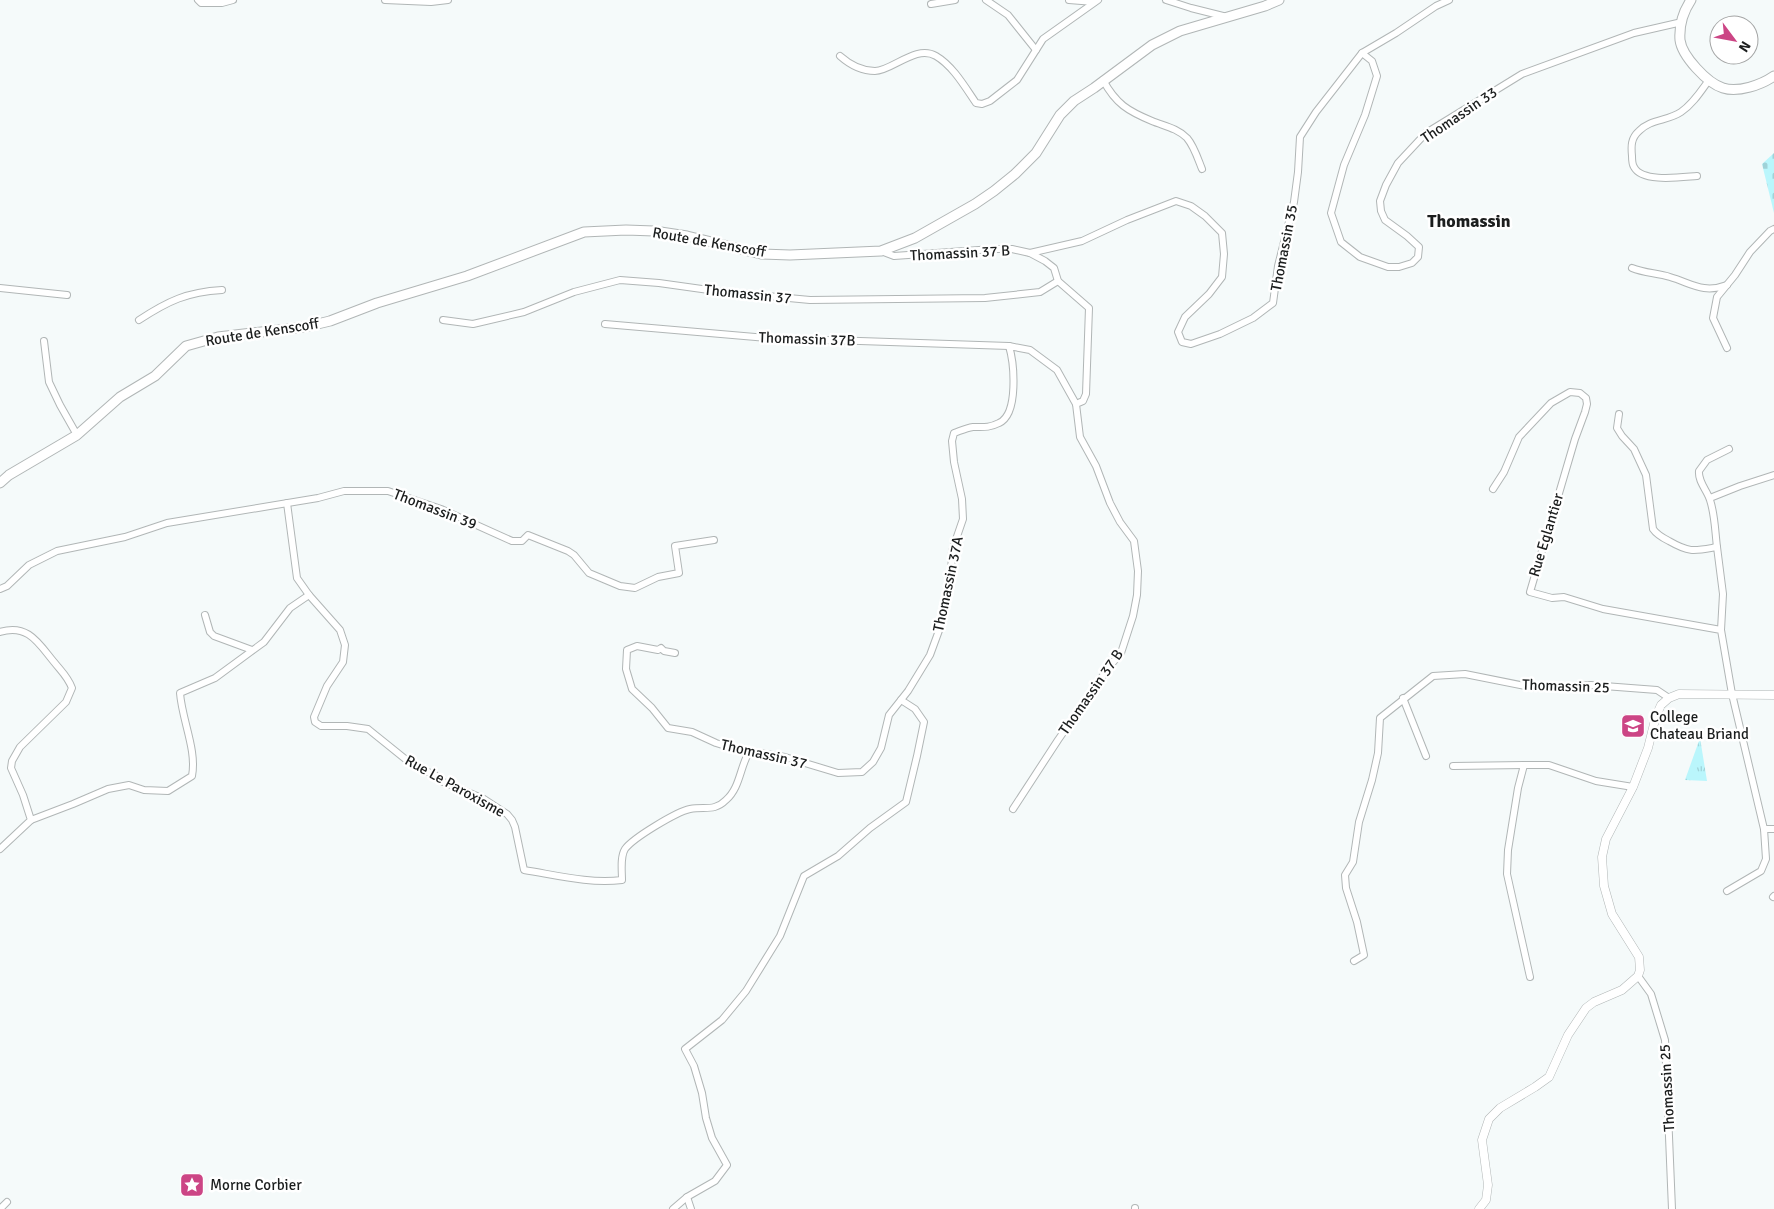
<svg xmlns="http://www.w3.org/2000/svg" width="1774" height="1209" font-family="Signika,sans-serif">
	<defs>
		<pattern id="cemetery-stones" width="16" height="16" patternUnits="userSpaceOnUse" patternTransform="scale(1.25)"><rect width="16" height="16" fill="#baf6fc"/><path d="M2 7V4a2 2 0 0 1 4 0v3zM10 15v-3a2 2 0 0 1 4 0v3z" fill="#9fd2d8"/></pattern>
		<pattern id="park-tufts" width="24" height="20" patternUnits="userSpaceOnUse" patternTransform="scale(1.25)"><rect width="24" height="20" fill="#baf6fc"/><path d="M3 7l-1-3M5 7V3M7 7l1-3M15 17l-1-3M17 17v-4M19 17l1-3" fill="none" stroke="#9fd2d8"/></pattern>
	</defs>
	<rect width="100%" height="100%" fill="#f5fafa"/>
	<polygon fill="url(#cemetery-stones)" points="1774,153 1774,213 1762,164"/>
	<polygon fill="url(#park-tufts)" points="1700,738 1707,781 1685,780"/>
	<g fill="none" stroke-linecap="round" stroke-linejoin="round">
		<defs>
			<g id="minor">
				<polyline points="198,0 201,3 222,3 233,0"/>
				<polyline points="385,0 431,2 448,0"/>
				<polyline points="986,0 1008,15 1036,50"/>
				<polyline points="1069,0 1094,2"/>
				<polyline points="1166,0 1191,8 1227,17"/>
				<polyline points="931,4 955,0"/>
				<polyline points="1362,53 1372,61 1377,76 1365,115 1344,165 1331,213 1341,242 1360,257 1388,267 1399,267 1412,263 1418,257 1419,247 1407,236 1385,220 1381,211 1380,201 1386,185 1398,163 1426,133 1522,74 1634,33 1682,22"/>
				<path d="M840 56C849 64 862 71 875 71 892 71 916 44 936 56 953 66 965 87 976 103L982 104 990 101 1017 80 1043 39 1098 0"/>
				<path d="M1103 80C1116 104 1128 111 1152 121 1164 126 1177 128 1187 138 1194 146 1198 159 1202 169"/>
				<path d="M1697 176C1682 177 1642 183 1634 167 1632 164 1632 159 1632 156 1631 146 1631 138 1639 131 1650 119 1668 121 1681 112 1693 104 1701 91 1709 80"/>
				<polyline points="881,251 894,256 993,249 1012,249 1030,253 1045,261 1054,268 1058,281 1089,308 1086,394 1083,401 1076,404 1080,437 1096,466 1110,503 1120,522 1134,541 1138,571 1137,595 1133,616 1121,653 1109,667 1058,740 1013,809"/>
				<polyline points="1030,253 1082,241 1127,220 1176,201 1191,206 1205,216 1222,233 1224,254 1222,277 1209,294 1185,317 1178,332 1182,342 1191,344 1220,334 1253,318 1273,303 1278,266 1294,202 1298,172 1300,137 1316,112 1362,53 1396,33 1436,6 1449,0"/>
				<path d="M1632 268C1644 273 1657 273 1670 277 1691 283 1703 294 1727 285"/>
				<polyline points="0,288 67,295"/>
				<path d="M139 320C168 301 187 292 222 290"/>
				<polyline points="443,320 473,324 524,312 574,292 620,280 659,283 716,291 810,300 985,298 1040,292 1058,281"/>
				<polyline points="605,324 803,341 830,340 1009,346"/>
				<polyline points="44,341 49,382 60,405 77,435"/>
				<polyline points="1727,348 1713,318 1717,297 1735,275 1750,252 1770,231 1774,229"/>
				<path d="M1619 414 1617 428 1622 436 1634 449 1646 475 1653 529C1657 535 1663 538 1669 541 1690 553 1694 551 1717 547L1723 594 1721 630"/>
				<polyline points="1493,489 1504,472 1519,437 1551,403 1570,392 1580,393 1586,398 1587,404 1585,412 1575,439 1530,592 1552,598 1564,597 1603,609 1721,630 1732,694 1764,829 1766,859 1761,871 1727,891"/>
				<polyline points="1710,498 1740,486 1774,475"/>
				<path d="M287 503 297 578 309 595 340 630 345 645 343 662 327 686 314 717 315 722 321 726H347L368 729 414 766 435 775 441 781 484 799 507 814 512 820 515 827 524 870C556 875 589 884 622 880 622 871 620 857 625 849 633 838 676 812 690 809 705 806 714 812 726 800 740 788 740 767 749 752"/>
				<path d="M1717 547C1715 531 1715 515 1710 500 1707 490 1698 482 1699 471L1707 460 1729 449"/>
				<polyline points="0,589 7,586 29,565 57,551 125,537 167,523 318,498 344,491 388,491 441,509 512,541 522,541 528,535 568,551 574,555 589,573 620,586 635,588 658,577 679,573 675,546 714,540"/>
				<polyline points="205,615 210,632 214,636 252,650"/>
				<path d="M0 632C28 623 39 644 54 662 62 672 68 677 72 688L66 702 20 747 12 761 11 768 23 795 31 820 0 849"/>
				<path d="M675 653 664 651 661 648 658 650 637 646 627 650 626 669 632 689 652 708 668 728 692 732 716 743 735 749 785 757 838 773 862 772 873 762 881 748 889 715 908 691 930 655 941 625 951 575 952 551 963 519 962 499 954 462 952 441 954 433C960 431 966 428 973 427 983 427 989 428 999 423 1019 414 1014 363 1009 346L1030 350 1057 370 1076 404"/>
				<polyline points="1403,698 1426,756"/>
				<polyline points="1453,766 1524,765"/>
				<path d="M31 820 73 804 108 789 129 785 144 790 168 791 192 776C197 750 182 720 180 693L215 678 264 642 290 608 309 595"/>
				<polyline points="1764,829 1774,829"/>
				<polyline points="1773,897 1774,896"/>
				<polyline points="1354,961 1364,955 1357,922 1346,888 1345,875 1353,862 1359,822 1372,780 1378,753 1380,718 1433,676 1465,674 1535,688 1591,685 1657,690 1669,698"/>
				<polyline points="1638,976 1651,994 1665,1040 1672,1209"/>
				<polyline points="1530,977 1507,874 1508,850 1518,788 1524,765 1549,765 1596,781 1633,787"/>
				<polyline points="687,1197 691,1209"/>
				<polyline points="1135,1208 1135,1209"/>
				<polyline points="0,1209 7,1202"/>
				<polyline points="673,1209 687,1197 715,1181 727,1165 712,1138 706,1118 702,1093 694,1066 685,1049 722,1020 746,991 780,936 804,876 838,856 870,828 906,802 917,756 924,722 915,709 901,700"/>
			</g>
			<polyline id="tertiary" points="1479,1209 1486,1200 1488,1185 1482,1140 1489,1119 1500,1108 1535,1087 1549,1077 1568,1035 1586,1008 1594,1002 1622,990 1638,976 1640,970 1639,957 1612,914 1604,886 1602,857 1606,839 1633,787 1648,748 1656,716 1661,705 1669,698 1679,694 1774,695"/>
			<g id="secondary">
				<path d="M1691 0C1683 12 1679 26 1680 40 1682 56 1707 83 1723 88 1738 93 1761 85 1774 76"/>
				<polyline points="0,483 9,475 77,435 120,397 155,376 186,346 218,337 305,327 330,321 377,303 467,276 584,232 626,230 654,231 687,236 761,254 790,255 881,251 915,238 975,204 994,191 1015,174 1036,153 1060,115 1074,101 1094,88 1152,45 1180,31 1265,6 1279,0"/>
			</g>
		</defs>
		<use href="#minor" stroke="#b1b6b6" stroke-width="8"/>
		<use href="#tertiary" stroke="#b1b6b6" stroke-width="9"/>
		<use href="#secondary" stroke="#b1b6b6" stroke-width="11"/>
		<use href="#minor" stroke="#fff" stroke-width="6"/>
		<use href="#tertiary" stroke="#fff" stroke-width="8"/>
		<use href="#secondary" stroke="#fff" stroke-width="9"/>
	</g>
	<defs>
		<symbol id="school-square" viewBox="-11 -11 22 22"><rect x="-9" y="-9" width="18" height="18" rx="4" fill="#cc4585" stroke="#fff"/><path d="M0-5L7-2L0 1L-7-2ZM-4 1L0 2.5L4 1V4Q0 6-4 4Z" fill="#fff"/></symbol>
		<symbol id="sight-square" viewBox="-11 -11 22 22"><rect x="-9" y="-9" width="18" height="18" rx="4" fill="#cc4585" stroke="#fff"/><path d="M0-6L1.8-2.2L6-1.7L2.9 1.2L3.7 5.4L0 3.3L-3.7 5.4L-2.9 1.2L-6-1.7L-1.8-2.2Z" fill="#fff"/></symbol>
	</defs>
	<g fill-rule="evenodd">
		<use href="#school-square" x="1619" y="712" width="28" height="28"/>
		<use href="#sight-square" x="178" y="1171" width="28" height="28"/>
	</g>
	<g text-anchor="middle" stroke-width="5" stroke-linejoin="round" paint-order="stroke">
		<g font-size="15" fill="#1c1e1e" stroke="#fff">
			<text transform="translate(1459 115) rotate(-34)" y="5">Thomassin 33</text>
			<text transform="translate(709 242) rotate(10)" y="5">Route de Kenscoff</text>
			<text transform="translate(1284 248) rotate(-79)" y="5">Thomassin 35</text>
			<text transform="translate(960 253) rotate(-3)" y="5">Thomassin 37 B</text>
			<text transform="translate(748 294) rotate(6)" y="5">Thomassin 37</text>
			<text transform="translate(262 332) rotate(-9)" y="5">Route de Kenscoff</text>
			<text transform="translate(807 339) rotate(2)" y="5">Thomassin 37B</text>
			<text transform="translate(435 509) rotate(21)" y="5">Thomassin 39</text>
			<text transform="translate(1546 535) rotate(-73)" y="5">Rue Eglantier</text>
			<text transform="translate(948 584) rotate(-78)" y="5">Thomassin 37A</text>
			<text transform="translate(1566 686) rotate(2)" y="5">Thomassin 25</text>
			<text transform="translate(1091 692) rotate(-55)" y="5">Thomassin 37 B</text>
			<text transform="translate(764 754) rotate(13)" y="5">Thomassin 37</text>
			<text transform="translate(455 786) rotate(29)" y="5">Rue Le Paroxisme</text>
			<text transform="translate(1667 1088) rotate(-93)" y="5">Thomassin 25</text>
		</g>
		<g font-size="15" fill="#1c1e1e" stroke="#fff" text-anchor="start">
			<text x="1650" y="722">College<tspan x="1650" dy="17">Chateau Briand</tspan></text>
			<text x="210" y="1190">Morne Corbier</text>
		</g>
		<g font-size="18" font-weight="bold" fill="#1c1e1e" stroke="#fff">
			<text x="1469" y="227">Thomassin</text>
		</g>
	</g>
	<g transform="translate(1734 40) rotate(122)"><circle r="24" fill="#ffffff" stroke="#a4a5a5"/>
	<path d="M0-4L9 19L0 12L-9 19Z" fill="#cc4585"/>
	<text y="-8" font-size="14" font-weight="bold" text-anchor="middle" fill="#1c1e1e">N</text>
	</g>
</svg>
